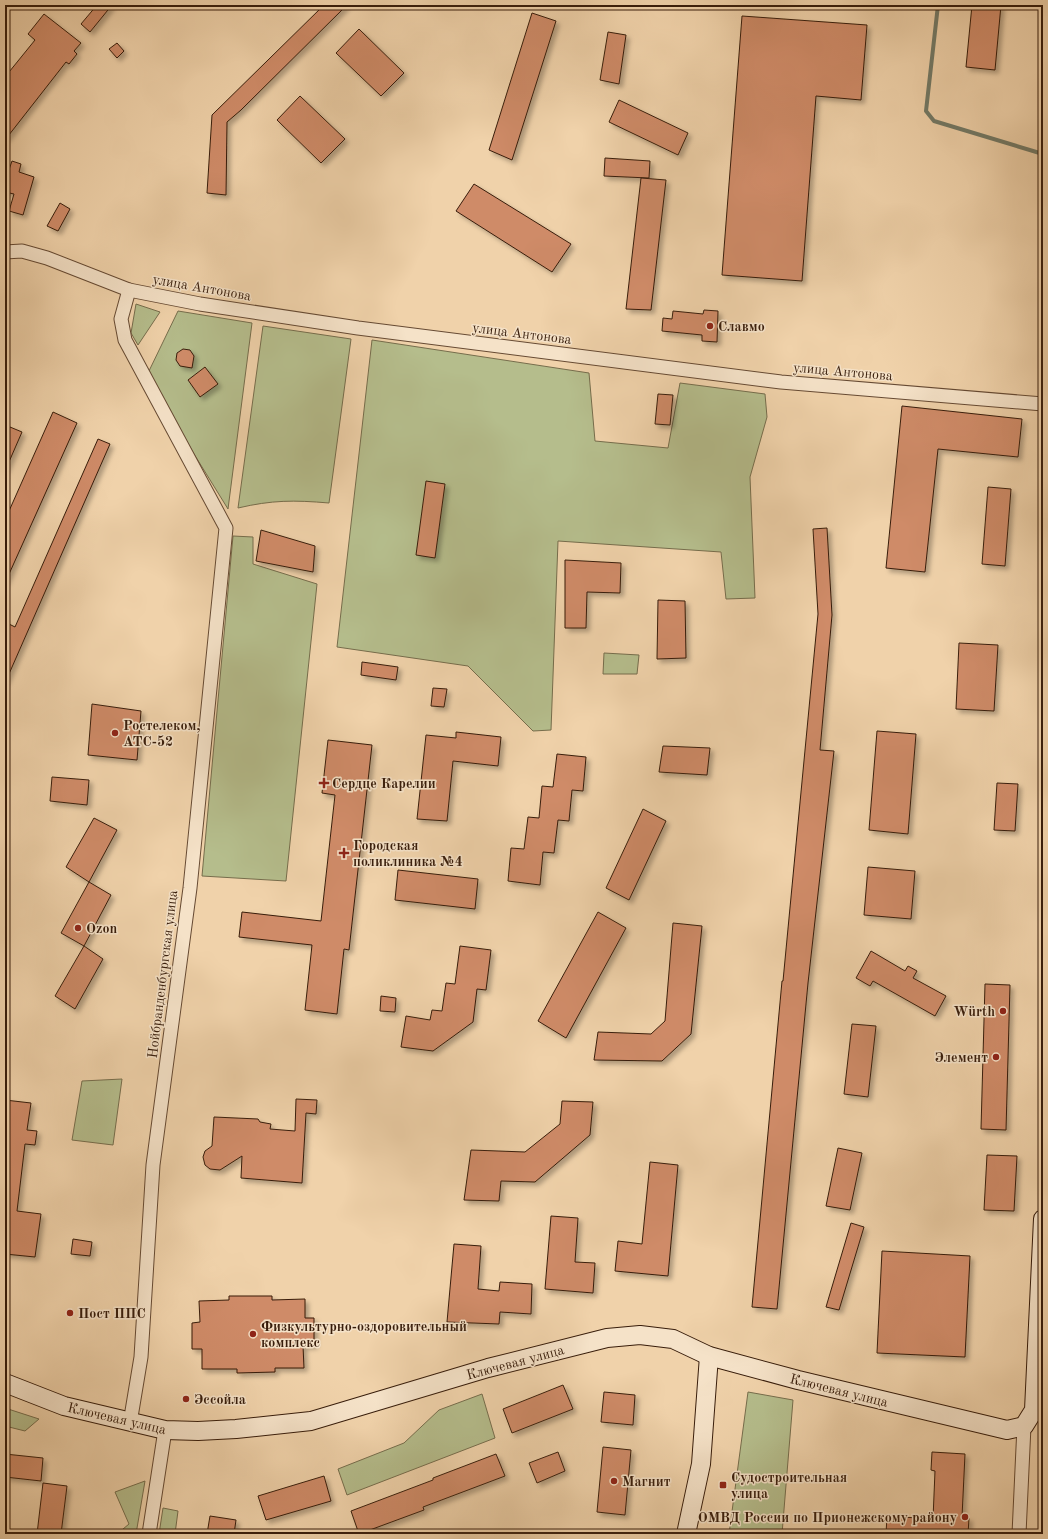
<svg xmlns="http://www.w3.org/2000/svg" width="1048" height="1539" font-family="'Old Standard TT',serif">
	<defs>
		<filter id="shadow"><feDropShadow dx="3.5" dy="3.5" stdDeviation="2" flood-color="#0004"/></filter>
	</defs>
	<rect width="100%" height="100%" fill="#f0d2aa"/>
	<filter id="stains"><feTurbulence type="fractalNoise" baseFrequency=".005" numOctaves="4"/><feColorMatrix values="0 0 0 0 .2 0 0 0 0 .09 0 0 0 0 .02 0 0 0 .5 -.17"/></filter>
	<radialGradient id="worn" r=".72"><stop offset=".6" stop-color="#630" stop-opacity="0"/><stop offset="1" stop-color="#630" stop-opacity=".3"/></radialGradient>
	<g fill="#b5bd8c" stroke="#766d4c">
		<polygon points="136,304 160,312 138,345 131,333"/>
		<polygon points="178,311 252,323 228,509 194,454 148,373"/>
		<path d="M263 326 351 339 329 503C294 500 272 500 238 508Z"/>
		<polygon points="372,340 589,373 595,441 668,448 680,383 765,394 767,417 750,477 755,598 726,599 721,552 558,541 551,730 533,731 468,666 337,647"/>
		<polygon points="233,536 253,537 253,564 317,584 286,881 202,876"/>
		<polygon points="604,653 639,655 637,674 603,674"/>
		<polygon points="122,1079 113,1145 72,1140 82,1081"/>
		<polygon points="748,1392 793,1400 782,1534 729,1534"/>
		<polygon points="482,1394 495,1438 347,1495 338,1469 404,1443 439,1410"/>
		<polygon points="5,1408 39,1419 25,1431 5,1426"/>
		<polygon points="145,1481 136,1534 117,1534 129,1524 115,1492"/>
		<polygon points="163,1508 178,1511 175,1534 159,1534"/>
	</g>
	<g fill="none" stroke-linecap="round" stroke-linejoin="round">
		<polyline stroke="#737a67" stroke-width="4" points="938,5 926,111 934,121 1043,154"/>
	</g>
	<g fill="#cf8b68" stroke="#381d0b" filter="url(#shadow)">
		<polygon points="97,5 112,5 90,32 81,24"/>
		<polygon points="324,5 347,5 241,110 227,122 226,195 207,193 212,115"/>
		<polygon points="972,5 1001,5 995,70 966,67"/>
		<polygon points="532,13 556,21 512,160 489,150"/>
		<polygon points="44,14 81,43 74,51 77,54 69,64 66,62 5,140 5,77 35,40 28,34"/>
		<polygon points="742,16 867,25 861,100 816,96 802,281 722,275"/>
		<polygon points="359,29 404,73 381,96 336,53"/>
		<polygon points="608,32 626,35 619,84 600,80"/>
		<polygon points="117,43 124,51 117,58 109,49"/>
		<polygon points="300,96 345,139 321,163 277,120"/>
		<polygon points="619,100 688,133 678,155 609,122"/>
		<polygon points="605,158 650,161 649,178 604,176"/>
		<polygon points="12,161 21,164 19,172 34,177 23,215 9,211 14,194 5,192 5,181"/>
		<polygon points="641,178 666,180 651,310 626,309"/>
		<polygon points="474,184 571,244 552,272 456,211"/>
		<polygon points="60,203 70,209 58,231 47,226"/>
		<polygon points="704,310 718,311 717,342 702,341 702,335 662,331 663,318 672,319 673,311 703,314"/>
		<polygon points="183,349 190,350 194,356 192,368 180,366 176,360 177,353"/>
		<polygon points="205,367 218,384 200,397 188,380"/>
		<polygon points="658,394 673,395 670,425 655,424"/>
		<polygon points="902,406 1022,419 1018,457 938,449 925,572 886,568"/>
		<polygon points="53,412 77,423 5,583 5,520"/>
		<polygon points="10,427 22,432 5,471 5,439"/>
		<polygon points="98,439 110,444 5,683 5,622 15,627"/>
		<polygon points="426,481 445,484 435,558 416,555"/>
		<polygon points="988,487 1011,489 1005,566 982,564"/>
		<polygon points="827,528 832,615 820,750 834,751 808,983 777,1309 752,1307 782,981 783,981 818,614 813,529"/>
		<polygon points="261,530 315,546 313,572 256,561"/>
		<polygon points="565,560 621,563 620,593 587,592 586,628 565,628"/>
		<polygon points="658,600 685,601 686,658 657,659"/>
		<polygon points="959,643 998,645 994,711 956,709"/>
		<polygon points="362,662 398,667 396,680 361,675"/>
		<polygon points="433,688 447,689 444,707 431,706"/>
		<polygon points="92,704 141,711 137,760 88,755"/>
		<polygon points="877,731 916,734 908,834 869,830"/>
		<polygon points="456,732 501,737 498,766 453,761 447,821 417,819 426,735 456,738"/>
		<polygon points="328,740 372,745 349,950 344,949 337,1014 305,1010 312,945 239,937 242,912 321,921 335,795 322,793"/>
		<polygon points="663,746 710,748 707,775 659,772"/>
		<polygon points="557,754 586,757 583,791 572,790 569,821 558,820 554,853 543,852 540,885 508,881 511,848 524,849 528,817 539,818 542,786 553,787"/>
		<polygon points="52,777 89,780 87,805 50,801"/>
		<polygon points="997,783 1018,784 1015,831 994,830"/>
		<polygon points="643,809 666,821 629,900 606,888"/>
		<polygon points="94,818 117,830 89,882 66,867"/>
		<polygon points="868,867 915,871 911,919 864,915"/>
		<polygon points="398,870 478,879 475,909 395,900"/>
		<polygon points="89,882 111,895 84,946 61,933"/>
		<polygon points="598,912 626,928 566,1038 538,1021"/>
		<polygon points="673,923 702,926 691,1034 662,1061 594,1060 598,1032 651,1034 665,1021"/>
		<polygon points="84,946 103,959 75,1009 55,996"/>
		<polygon points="460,946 491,950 486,990 477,989 473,1022 433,1051 401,1047 406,1016 430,1020 432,1010 442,1011 446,983 455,984"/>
		<polygon points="871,951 905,971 908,966 917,971 913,978 946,996 935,1016 873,981 870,986 856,978"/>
		<polygon points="985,984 1010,985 1006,1130 981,1129"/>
		<polygon points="381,996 396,998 395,1012 380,1011"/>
		<polygon points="852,1024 876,1026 868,1097 844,1094"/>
		<polygon points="296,1099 317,1100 316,1114 306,1113 302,1183 241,1178 242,1156 220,1170 210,1169 205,1165 203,1157 205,1151 212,1146 214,1117 258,1119 260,1122 271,1124 270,1129 295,1131"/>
		<polygon points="5,1100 31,1103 27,1130 37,1131 35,1145 25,1144 17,1211 41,1214 35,1257 5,1254"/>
		<polygon points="562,1101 593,1102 590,1135 535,1182 501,1181 499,1201 464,1200 471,1150 525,1152 560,1124"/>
		<polygon points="838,1148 862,1153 850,1210 826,1206"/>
		<polygon points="987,1155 1017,1156 1014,1211 984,1210"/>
		<polygon points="650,1162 678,1165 668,1276 615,1271 618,1241 642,1244"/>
		<polygon points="551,1216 578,1218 575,1262 595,1263 593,1293 545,1289"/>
		<polygon points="851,1223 864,1227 839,1310 826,1307"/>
		<polygon points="73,1239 92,1242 90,1256 71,1254"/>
		<polygon points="454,1244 481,1246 478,1289 499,1291 500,1282 532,1284 531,1314 500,1312 499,1324 447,1322"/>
		<polygon points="882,1251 970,1256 965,1357 877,1353"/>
		<polygon points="229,1296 272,1296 272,1300 305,1299 305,1318 314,1318 314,1345 303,1346 304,1368 275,1368 275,1372 237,1373 237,1369 202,1369 202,1349 192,1349 192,1323 200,1322 199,1301 229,1300"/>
		<polygon points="563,1385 573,1409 512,1433 503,1409"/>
		<polygon points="604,1392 635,1395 633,1425 601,1422"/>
		<polygon points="603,1447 631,1450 625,1515 597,1512"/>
		<polygon points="558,1452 565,1471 537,1483 529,1463"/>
		<polygon points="932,1452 965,1454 962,1517 969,1518 968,1534 886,1534 887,1516 933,1519 935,1471 931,1470"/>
		<polygon points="5,1454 43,1458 41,1481 5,1477"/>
		<polygon points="496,1454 505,1476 423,1507 424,1510 359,1534 351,1511 433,1480 433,1478"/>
		<polygon points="324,1476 331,1501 266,1520 258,1496"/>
		<polygon points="43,1483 67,1486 61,1534 37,1534"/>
		<polygon points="210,1516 236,1520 234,1534 207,1534"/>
	</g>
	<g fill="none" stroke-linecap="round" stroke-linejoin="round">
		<defs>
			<g id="street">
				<polyline points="5,252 22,251 47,258 129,290 200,304 358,328 781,382 1043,404"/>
				<polyline points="129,290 121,319 125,340 226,528 190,888 153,1165 141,1357 130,1423"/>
				<polyline points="149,1534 165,1430"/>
				<polyline points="1019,1534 1024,1426"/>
			</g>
			<g id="secondary">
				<polyline points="5,1383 64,1406 165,1430 198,1431 236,1429 311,1421 488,1368 607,1338 640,1335 673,1339 709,1356 798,1380 1007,1430 1024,1426 1034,1410 1043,1219"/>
				<polyline points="686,1534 701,1464 709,1356"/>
			</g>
		</defs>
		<use href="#street" stroke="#664a33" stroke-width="15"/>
		<use href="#secondary" stroke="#381d0b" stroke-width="20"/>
		<use href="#street" stroke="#f5e2c8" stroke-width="13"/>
		<use href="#secondary" stroke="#f5e2c8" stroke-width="18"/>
	</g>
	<g fill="#8f2418" stroke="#f5e2c8" stroke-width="1.5">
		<circle cx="710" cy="326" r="4"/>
		<circle cx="115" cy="733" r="4"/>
		<path d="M322 777h4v4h4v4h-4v4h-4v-4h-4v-4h4z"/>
		<path d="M342 847h4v4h4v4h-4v4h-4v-4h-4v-4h4z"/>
		<circle cx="78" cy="928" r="4"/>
		<circle cx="1003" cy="1011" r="4"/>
		<circle cx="996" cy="1057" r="4"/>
		<circle cx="70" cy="1313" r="4"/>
		<circle cx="253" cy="1334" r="4"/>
		<circle cx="186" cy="1399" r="4"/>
		<circle cx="614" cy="1481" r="4"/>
		<rect x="719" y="1481" width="8" height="8" rx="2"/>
		<circle cx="965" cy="1517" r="4"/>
	</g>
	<g text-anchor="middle" stroke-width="3" stroke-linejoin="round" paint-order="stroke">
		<g font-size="14" fill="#381d0b" stroke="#f5e2c8">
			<text transform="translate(202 287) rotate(10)" y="5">улица Антонова</text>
			<text transform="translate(522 333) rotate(7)" y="5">улица Антонова</text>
			<text transform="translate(843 371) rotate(5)" y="5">улица Антонова</text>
			<text transform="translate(162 974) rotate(-83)" y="5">Нойбранденбургская улица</text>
			<text transform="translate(515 1362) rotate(-15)" y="5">Ключевая улица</text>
			<text transform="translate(839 1390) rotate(14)" y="5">Ключевая улица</text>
			<text transform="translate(117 1418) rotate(13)" y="5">Ключевая улица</text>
		</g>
		<g font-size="14" font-weight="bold" fill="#381d0b" stroke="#f5e2c8" text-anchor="start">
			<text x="718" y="331">Славмо</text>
			<text x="123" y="730">Ростелеком,<tspan x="123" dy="16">АТС-52</tspan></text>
			<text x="332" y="788">Сердце Карелии</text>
			<text x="353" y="850">Городская<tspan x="353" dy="16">поликлиника №4</tspan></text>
			<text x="86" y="933">Ozon</text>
			<text x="995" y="1016" text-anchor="end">Würth</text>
			<text x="988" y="1062" text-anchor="end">Элемент</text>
			<text x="78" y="1318">Пост ППС</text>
			<text x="261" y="1331">Физкультурно-оздоровительный<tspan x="261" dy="16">комплекс</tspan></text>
			<text x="194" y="1404">Эссойла</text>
			<text x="731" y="1482">Судостроительная<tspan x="731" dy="16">улица</tspan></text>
			<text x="622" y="1486">Магнит</text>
			<text x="957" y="1522" text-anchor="end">ОМВД России по Прионежскому району</text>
		</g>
	</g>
	<rect width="1048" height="1539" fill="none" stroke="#f0d2aa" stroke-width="20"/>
	<rect x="6" y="6" width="1036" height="1527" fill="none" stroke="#381d0b" stroke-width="2"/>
	<rect x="10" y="10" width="1028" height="1519" fill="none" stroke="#381d0b"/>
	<rect width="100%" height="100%" filter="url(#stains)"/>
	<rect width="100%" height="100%" fill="url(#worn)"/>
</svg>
